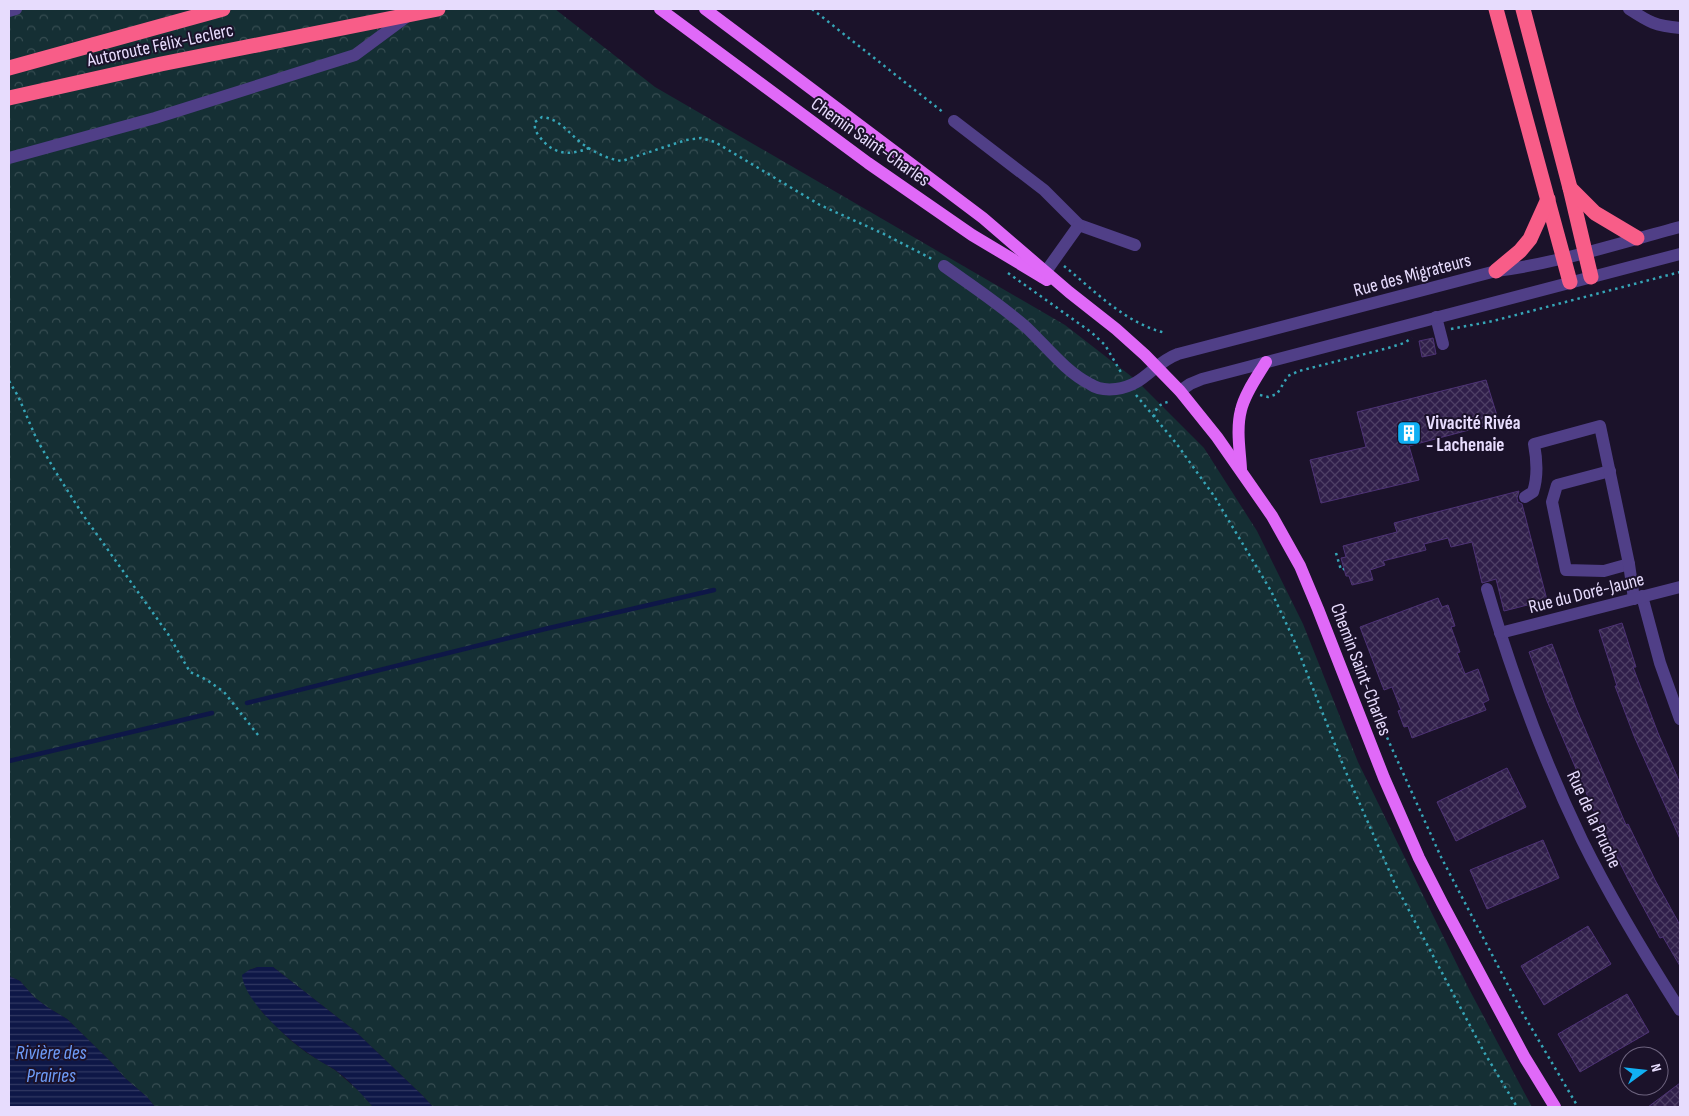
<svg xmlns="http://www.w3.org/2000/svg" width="1689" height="1116" font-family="'Sofia Sans Condensed',sans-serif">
	<defs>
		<pattern id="park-crowns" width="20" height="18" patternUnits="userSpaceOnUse" patternTransform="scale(1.25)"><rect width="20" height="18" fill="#152f34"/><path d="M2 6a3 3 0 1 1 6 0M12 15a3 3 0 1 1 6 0" fill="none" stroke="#374d52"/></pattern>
		<pattern id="water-rules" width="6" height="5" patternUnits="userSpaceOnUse" patternTransform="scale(1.25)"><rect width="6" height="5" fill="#0e1747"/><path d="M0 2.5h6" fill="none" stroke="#313862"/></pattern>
		<pattern id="building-cross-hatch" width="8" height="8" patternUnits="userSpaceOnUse" patternTransform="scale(1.25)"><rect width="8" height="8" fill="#301f4a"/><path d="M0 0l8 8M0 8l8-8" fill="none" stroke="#4e3f65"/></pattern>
	</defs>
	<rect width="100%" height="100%" fill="#1b122a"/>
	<polygon fill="url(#park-crowns)" points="9,9 555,9 655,87 1065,325 1136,380 1204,448 1257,531 1303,624 1358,762 1469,989 1532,1107 433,1107 423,1096 355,1031 273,967 258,967 249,970 248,992 262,1012 289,1039 307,1053 335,1070 360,1092 373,1107 155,1107 147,1097 125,1078 111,1062 67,1019 47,1007 34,997 20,981 9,976"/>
	<g fill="url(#water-rules)">
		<path d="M258 967H273L355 1031 423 1096 433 1107H373C361 1093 349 1080 334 1069 325 1064 316 1059 308 1053 287 1039 244 1000 242 975L249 970Z"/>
		<polygon points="9,976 20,981 34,997 47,1007 67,1019 111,1062 125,1078 147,1097 155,1107 9,1107"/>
	</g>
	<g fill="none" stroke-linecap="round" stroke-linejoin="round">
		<g stroke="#0e1747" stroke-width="4.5">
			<polyline points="247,703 545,629 714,590"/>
			<polyline points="9,761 212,713"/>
		</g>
	</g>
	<g fill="url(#building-cross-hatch)" stroke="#4d3275">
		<polygon points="1433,338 1436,354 1422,357 1419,341"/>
		<polygon points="1486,380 1499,422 1409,446 1419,480 1321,503 1310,460 1366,447 1357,412"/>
		<polygon points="1519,491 1517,498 1518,502 1522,504 1547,600 1504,611 1496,579 1482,583 1472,542 1451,547 1448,538 1424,544 1426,550 1383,561 1385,565 1370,570 1373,580 1352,585 1349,576 1346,576 1341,558 1346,557 1343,546 1397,532 1394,523"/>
		<polygon points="1438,598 1442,607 1448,605 1455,626 1451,627 1460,652 1457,653 1465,674 1478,669 1489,700 1483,703 1486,710 1412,738 1408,726 1404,727 1398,711 1401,710 1392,687 1384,690 1360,627"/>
		<polygon points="1622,623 1636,667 1633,667 1658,733 1680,783 1680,839 1634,736 1615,686 1617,686 1599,630"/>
		<polygon points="1552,644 1576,708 1626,825 1628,824 1655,880 1680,925 1680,966 1663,937 1660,938 1629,881 1601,825 1600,825 1547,701 1529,652"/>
		<polygon points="1507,768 1526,807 1456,841 1437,802"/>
		<polygon points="1543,840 1559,878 1487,909 1470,870"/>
		<polygon points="1588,926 1611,964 1544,1005 1521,966"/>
		<polygon points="1627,994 1649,1032 1580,1072 1558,1034"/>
		<polygon points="1680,1083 1680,1107 1648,1107"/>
	</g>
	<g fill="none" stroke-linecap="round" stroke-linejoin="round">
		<g stroke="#36a5b7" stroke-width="2.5" stroke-dasharray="2.5 4" stroke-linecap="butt">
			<polyline points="812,9 944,113"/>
			<path d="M589 148C569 156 553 155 539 136 536 132 534 128 535 122L542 117C559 119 567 131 580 142 593 152 607 159 622 161L686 140 701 138 715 142 820 205 884 234 934 260"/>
			<path d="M1064 266C1095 291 1126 324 1166 333"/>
			<polyline points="1008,273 1091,332 1105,345 1122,374"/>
			<polyline points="1451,329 1493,321 1680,272"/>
			<polyline points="9,381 18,396 37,440 57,474 83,515 168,634 190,672 207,680 224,692 258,735"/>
			<polyline points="1136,395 1176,443 1214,496 1271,591 1294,640 1345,770 1395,884 1484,1052 1517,1107"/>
			<polyline points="1260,395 1268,397 1277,394 1288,376 1299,371 1388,348 1404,343 1412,338"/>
			<path d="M1154 417C1156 406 1160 404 1171 401"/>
			<polyline points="1336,553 1341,570 1344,569"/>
			<polyline points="1371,702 1441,857 1522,1012 1578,1107"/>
		</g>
		<g stroke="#503f87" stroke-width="12">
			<path d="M1629 9C1649 22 1655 26 1680 28"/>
			<polyline points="9,11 16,9"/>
			<polyline points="954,121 1044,190 1079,225 1135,245"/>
			<polyline points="9,158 155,118 355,55 409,15"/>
			<path d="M944 266C972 286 1001 305 1027 328 1047 347 1065 371 1090 384 1097 389 1107 390 1116 389 1144 386 1153 363 1178 354L1496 271C1559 263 1619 243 1680 227"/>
			<polyline points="1042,277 1079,225"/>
			<polyline points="1436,317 1443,344"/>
			<polyline points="1180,391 1190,384 1202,379 1680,254"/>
			<polyline points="1610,471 1557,485 1552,502 1566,570 1604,571 1629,564"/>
			<path d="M1525 497 1533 492C1538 477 1537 460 1534 444L1600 426 1629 564 1634 599"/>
			<path d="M1487 589C1512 675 1543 759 1582 840 1611 899 1645 955 1680 1010"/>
			<polyline points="1642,596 1660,663 1680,719"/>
			<polyline points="1500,633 1680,587"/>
		</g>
		<g stroke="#e069f8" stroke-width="12">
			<polyline points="660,9 868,163 972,235 1047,280"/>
			<polyline points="705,9 983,218 1069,292 1116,329 1145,355 1180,391 1217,437 1272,516 1300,566 1318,609 1384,778 1419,858 1442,903 1525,1058 1555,1107"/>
			<path d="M1241 469C1240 451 1236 429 1241 410 1245 393 1257 377 1266 362"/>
		</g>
		<g stroke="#f85d88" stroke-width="15">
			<polyline points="1496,9 1570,282"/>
			<polyline points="1523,9 1570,188 1591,277"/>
			<polyline points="9,68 223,9"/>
			<polyline points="9,98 161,64 438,9"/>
			<polyline points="1570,188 1595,213 1637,238"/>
			<polyline points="1496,271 1520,251 1530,239 1548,199"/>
		</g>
	</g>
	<defs>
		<symbol id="building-square" viewBox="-11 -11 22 22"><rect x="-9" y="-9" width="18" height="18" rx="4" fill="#11b0f4" stroke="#1b122a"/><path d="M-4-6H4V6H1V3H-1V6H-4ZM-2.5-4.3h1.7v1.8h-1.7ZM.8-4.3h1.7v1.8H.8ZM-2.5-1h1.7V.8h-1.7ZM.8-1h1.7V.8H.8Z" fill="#fff"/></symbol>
	</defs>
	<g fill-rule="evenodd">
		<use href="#building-square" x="1395" y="419" width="28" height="28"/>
	</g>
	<g text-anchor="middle" stroke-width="4" stroke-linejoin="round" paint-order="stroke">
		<g font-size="19" fill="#e7dcfd" stroke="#1b122a">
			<text transform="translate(160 44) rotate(-12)" y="7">Autoroute Félix-Leclerc</text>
			<text transform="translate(871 141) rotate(35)" y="7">Chemin Saint-Charles</text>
			<text transform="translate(1412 274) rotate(-15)" y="7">Rue des Migrateurs</text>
			<text transform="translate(1586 592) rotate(-14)" y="7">Rue du Doré-Jaune</text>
			<text transform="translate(1362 669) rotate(69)" y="7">Chemin Saint-Charles</text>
			<text transform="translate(1595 819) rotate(65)" y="7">Rue de la Pruche</text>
		</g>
		<g font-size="19" font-weight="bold" fill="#e7dcfd" stroke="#1b122a" text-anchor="start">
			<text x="1426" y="429">Vivacité Rivéa<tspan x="1426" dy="22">- Lachenaie</tspan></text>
		</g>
		<g font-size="20" font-style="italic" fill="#6f9df9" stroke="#1b122a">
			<text x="51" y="1059">Rivière des<tspan x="51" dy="23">Prairies</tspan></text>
		</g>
	</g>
	<rect width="1689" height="1116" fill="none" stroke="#e7dcfd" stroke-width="20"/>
	<g transform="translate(1644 1071) rotate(75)"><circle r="24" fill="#1b122a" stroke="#6d637e"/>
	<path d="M0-4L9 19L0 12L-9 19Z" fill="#11b0f4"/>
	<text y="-8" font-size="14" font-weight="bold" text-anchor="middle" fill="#e7dcfd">N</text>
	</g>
</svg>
